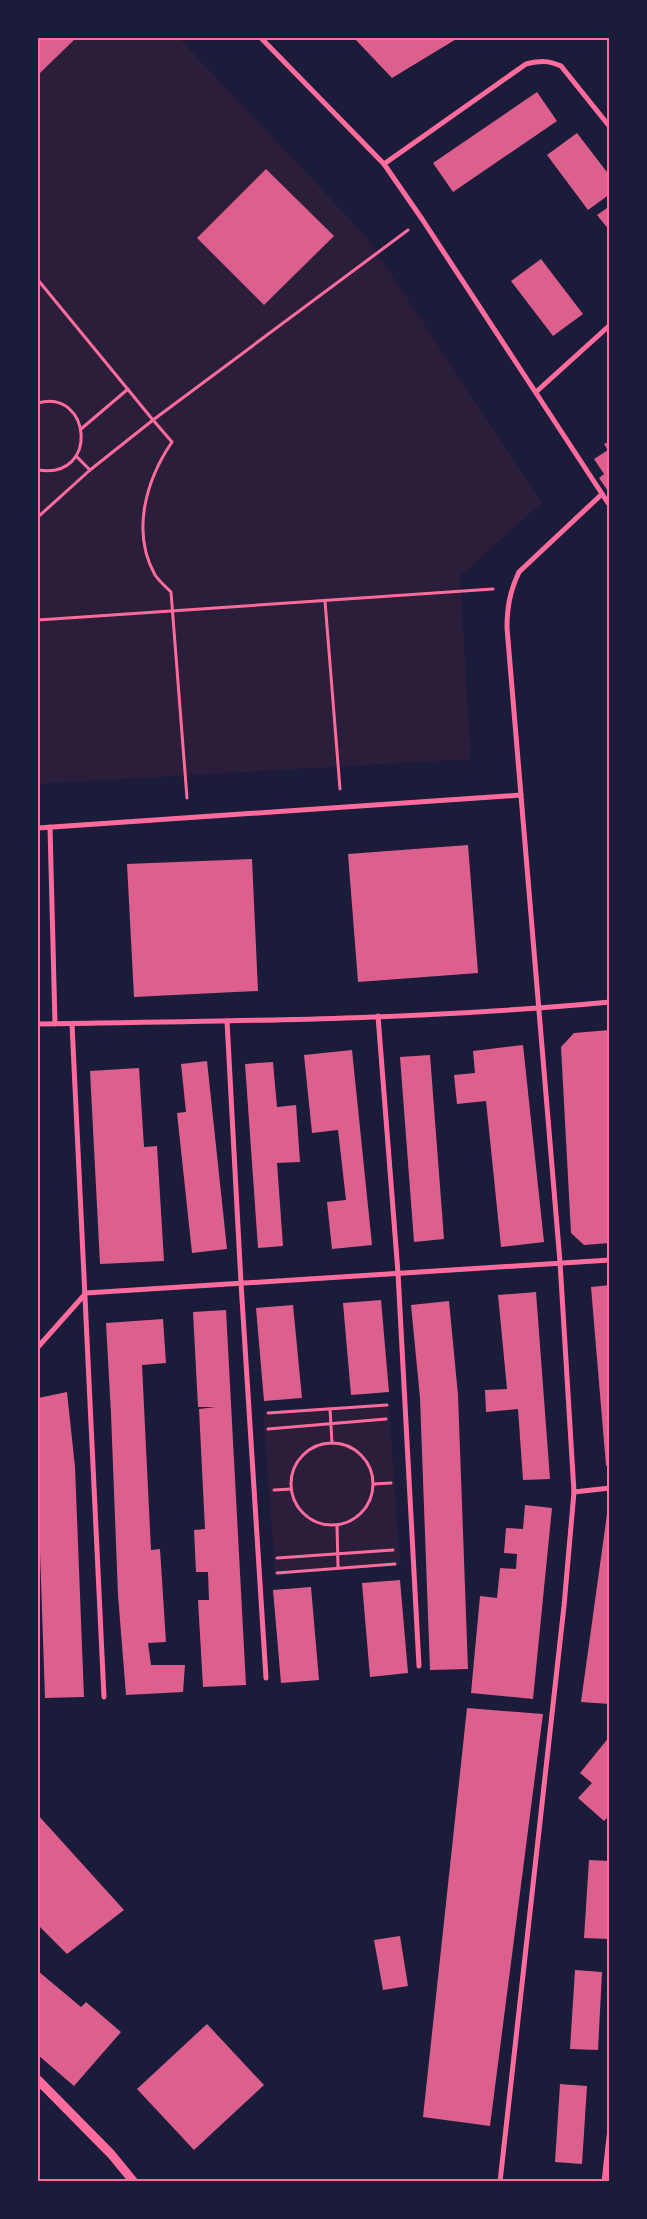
<svg xmlns="http://www.w3.org/2000/svg" width="647" height="2219" font-family="'DM Sans',sans-serif">
	<rect width="100%" height="100%" fill="#1b1b3a"/>
	<g fill="#2a1e3b">
		<polygon points="38,38 179,38 366,236 542,503 460,576 471,759 38,784"/>
		<polygon points="389,1405 399,1549 402,1564 275,1573 263,1414"/>
	</g>
	<g fill="#dd5f8e">
		<polygon points="38,38 76,38 38,75"/>
		<polygon points="354,38 458,38 392,78"/>
		<polygon points="537,92 557,121 453,192 433,163"/>
		<polygon points="577,133 610,176 610,194 588,210 547,155"/>
		<polygon points="266,169 334,236 264,305 197,238"/>
		<polygon points="610,206 610,231 597,215"/>
		<polygon points="541,259 583,314 553,336 511,281"/>
		<polygon points="610,441 610,494 599,478 604,474 594,459 608,450 604,444"/>
		<polygon points="468,845 478,973 358,982 348,854"/>
		<polygon points="252,859 258,991 134,997 127,864"/>
		<polygon points="610,1030 610,1243 584,1245 571,1233 561,1047 574,1033"/>
		<polygon points="523,1045 544,1242 501,1247 486,1101 457,1104 454,1075 475,1073 473,1051"/>
		<polygon points="352,1050 372,1245 332,1249 327,1202 346,1200 338,1130 312,1133 304,1055"/>
		<polygon points="430,1055 444,1239 414,1242 400,1057"/>
		<polygon points="207,1061 227,1249 192,1253 177,1113 186,1112 181,1064"/>
		<polygon points="273,1062 277,1107 296,1105 300,1162 277,1163 283,1246 258,1248 245,1064"/>
		<polygon points="139,1068 144,1147 157,1146 164,1261 100,1264 90,1071"/>
		<polygon points="610,1285 610,1465 606,1466 591,1287"/>
		<polygon points="536,1292 550,1479 523,1480 518,1409 486,1412 485,1390 507,1389 498,1295"/>
		<polygon points="381,1300 389,1392 351,1395 343,1303"/>
		<polygon points="449,1301 458,1395 468,1669 430,1670 420,1398 411,1305"/>
		<polygon points="293,1305 302,1398 264,1401 256,1308"/>
		<polygon points="226,1310 246,1685 203,1687 198,1600 209,1600 208,1572 196,1572 194,1530 205,1529 199,1409 216,1407 198,1407 193,1312"/>
		<polygon points="163,1319 166,1363 142,1365 151,1550 160,1549 166,1642 148,1643 151,1665 185,1665 183,1692 126,1695 118,1595 111,1414 106,1323"/>
		<polygon points="67,1392 75,1467 84,1697 45,1698 38,1493 38,1398"/>
		<polygon points="525,1505 552,1508 533,1699 471,1693 480,1596 497,1598 500,1568 516,1569 517,1554 504,1553 506,1528 523,1529"/>
		<polygon points="607,1514 610,1514 610,1704 581,1702"/>
		<polygon points="400,1580 408,1673 370,1677 362,1583"/>
		<polygon points="311,1587 319,1680 281,1683 273,1590"/>
		<polygon points="467,1708 543,1714 490,2126 423,2117"/>
		<polygon points="610,1736 610,1815 604,1821 578,1798 592,1783 580,1773"/>
		<polygon points="38,1815 124,1910 67,1954 38,1925"/>
		<polygon points="589,1860 610,1861 610,1939 584,1938"/>
		<polygon points="400,1936 408,1986 383,1990 374,1940"/>
		<polygon points="575,1970 602,1972 598,2050 570,2049"/>
		<polygon points="38,1971 81,2007 86,2002 121,2032 74,2086 38,2055"/>
		<polygon points="207,2024 264,2085 194,2150 137,2089"/>
		<polygon points="560,2084 587,2086 582,2164 555,2162"/>
	</g>
	<g fill="none" stroke-linecap="round" stroke-linejoin="round">
		<g stroke="#ff6b9d" stroke-width="3">
			<polyline points="38,280 153,420 90,470 38,517"/>
			<path d="M38 403C91 388 100 480 38 470"/>
			<polyline points="81,429 128,389"/>
			<polyline points="76,456 90,470"/>
			<polyline points="325,601 340,789"/>
			<polyline points="38,620 493,589"/>
			<path d="M187 798 171 592C166 587 159 581 155 575 131 532 146 480 172 442L153 420 408 230"/>
			<polyline points="330,1409 332,1443"/>
			<polyline points="268,1413 387,1405"/>
			<polyline points="268,1429 386,1419"/>
			<circle cx="332" cy="1484" r="41"/>
			<polyline points="374,1484 391,1483"/>
			<polyline points="274,1490 291,1489"/>
			<polyline points="337,1526 338,1567"/>
			<polyline points="277,1558 393,1550"/>
			<polyline points="277,1573 395,1564"/>
		</g>
		<g stroke="#ff6b9d" stroke-width="5">
			<polyline points="261,38 384,164 422,219 610,506"/>
			<path d="M384 164 526 64C540 61 548 60 561 66L610 127"/>
			<polyline points="536,392 610,325"/>
			<polyline points="50,827 55,1024"/>
			<polyline points="38,828 521,795"/>
			<polyline points="378,1016 398,1273 419,1666"/>
			<polyline points="227,1021 241,1283 266,1678"/>
			<path d="M38 1024C228 1021 420 1020 610 1002"/>
			<polyline points="72,1024 104,1697"/>
			<polyline points="38,1347 86,1293 610,1260"/>
			<polyline points="574,1492 610,1488"/>
			<path d="M500 2182 564 1606 574 1492 560 1262 507 628C507 607 510 591 519 572L602 494"/>
			<polyline points="604,2182 610,2128"/>
		</g>
		<polyline stroke="#ff6b9d" stroke-width="9" points="38,2080 111,2154 134,2182"/>
	</g>
	<rect width="647" height="2219" fill="none" stroke="#1b1b3a" stroke-width="78"/>
	<rect x="39" y="39" width="569" height="2141" fill="none" stroke="#ff6b9d" stroke-width="2"/>
</svg>
